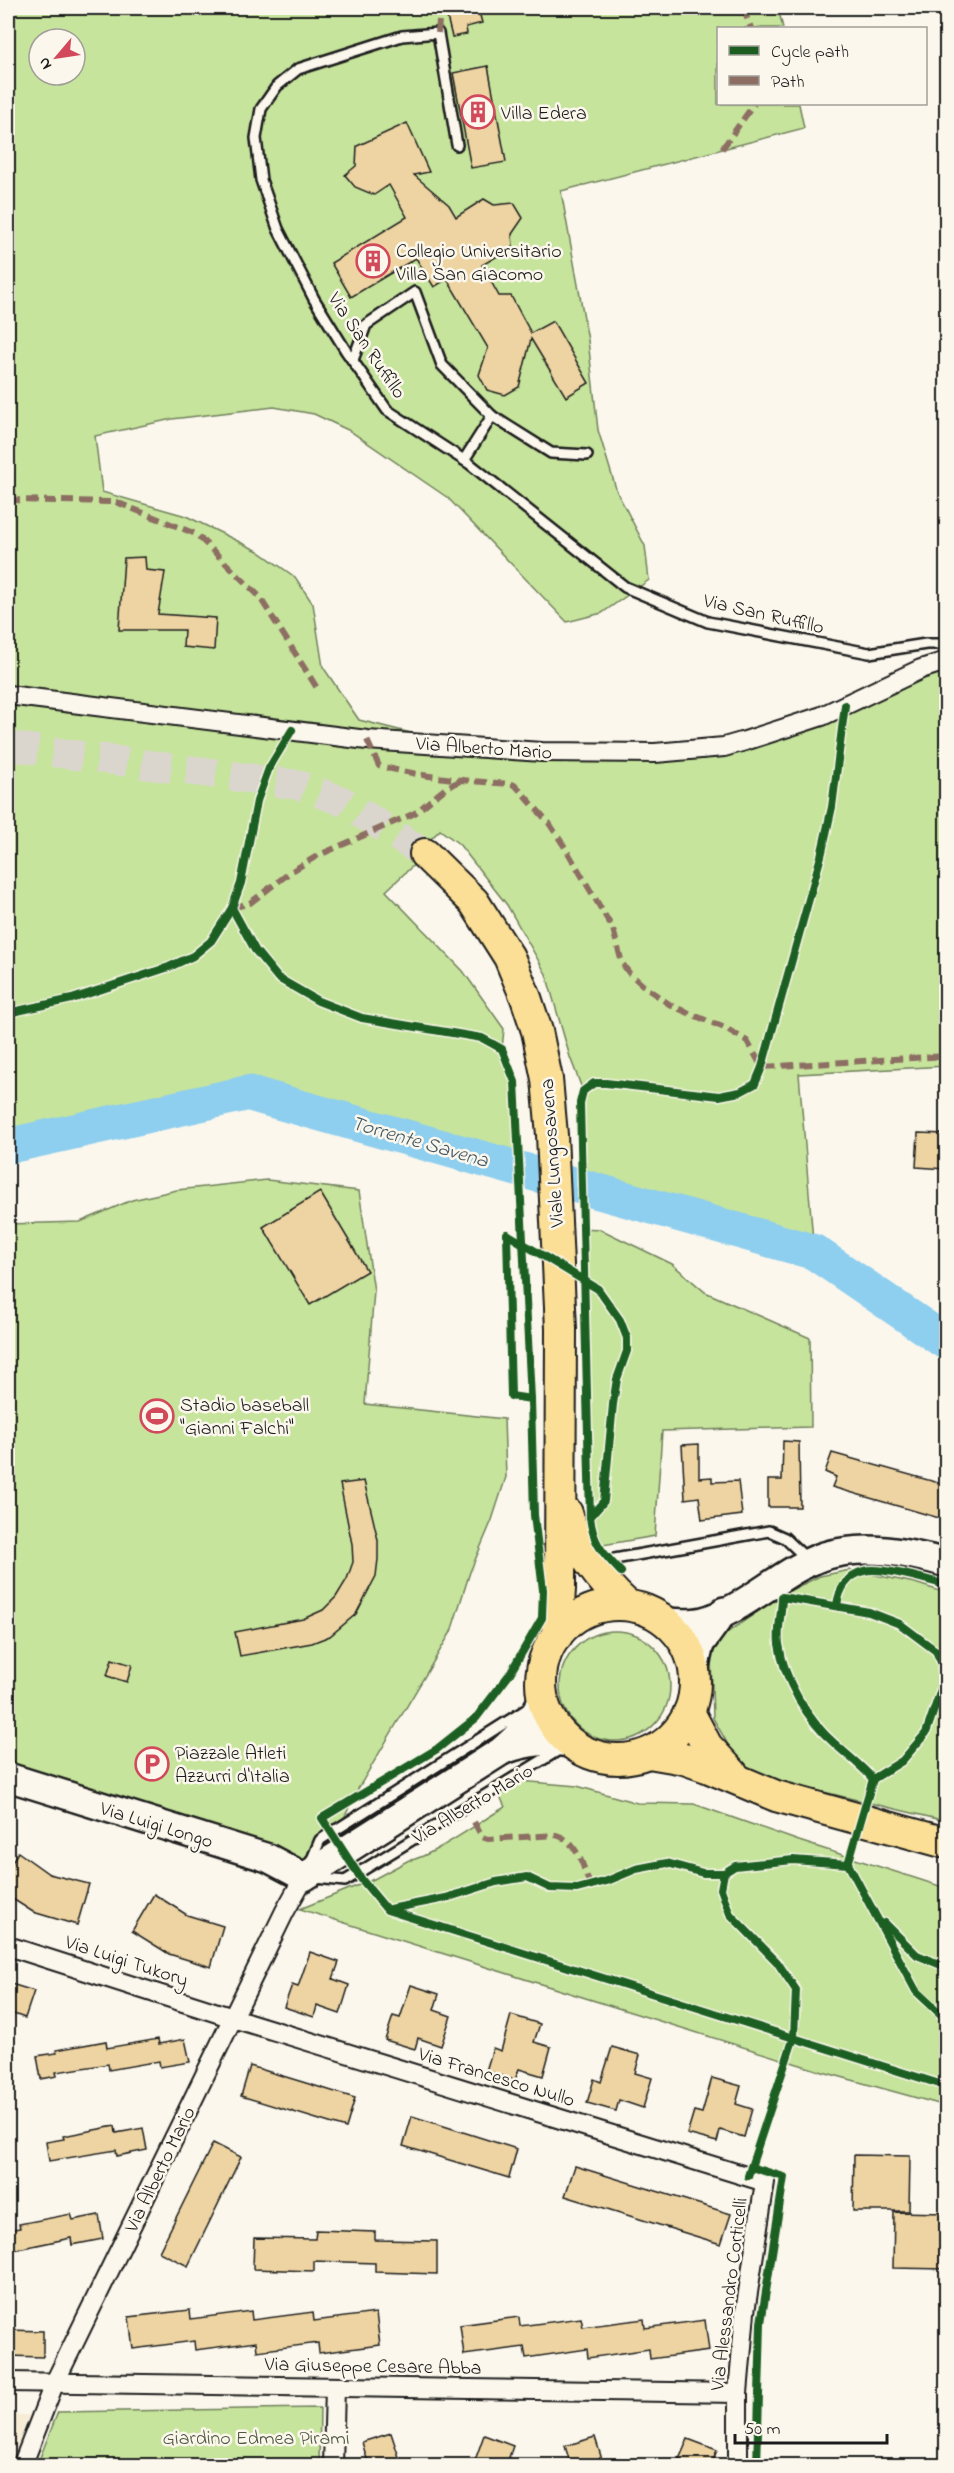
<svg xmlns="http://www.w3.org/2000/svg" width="954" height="2473" font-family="'Indie Flower',sans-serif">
	<rect width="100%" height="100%" fill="#fbf7ec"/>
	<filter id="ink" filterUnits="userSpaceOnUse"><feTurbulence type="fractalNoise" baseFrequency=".0167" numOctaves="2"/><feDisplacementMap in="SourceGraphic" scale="12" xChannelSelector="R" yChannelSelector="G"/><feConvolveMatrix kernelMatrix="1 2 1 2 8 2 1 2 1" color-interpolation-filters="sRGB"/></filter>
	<g filter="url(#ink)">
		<polygon fill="#f7ecd6" points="8,2415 29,2415 11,2465 8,2465"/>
		<g fill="#c6e49c" stroke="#71805c" stroke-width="1.5" fill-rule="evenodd">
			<path d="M8 8H778L783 28H718V104H799L804 128 561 191 588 340 598 430 617 492 645 546 649 580 602 613 567 622 448 498 350 431 314 414 274 407 172 419 95 436 102 492 186 516 258 551 295 577 313 604 323 667 359 720 463 746 724 747 946 655V1066L799 1074 814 1252 582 1185 580 1103 583 1091 570 1057 546 974 507 905 459 844 440 830 430 840 425 854 386 891 463 971 504 1029 502 1049 515 1082 521 1169 248 1093 8 1146ZM39 39H75V75H39Z"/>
			<polygon points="267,1180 359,1191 374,1291 365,1404 504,1419 506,1477 492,1520 470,1572 451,1632 359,1787 315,1878 8,1783 8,1224 80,1222 132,1200 177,1190"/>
			<polygon points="581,1228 600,1229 672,1264 705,1292 810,1338 811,1427 662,1431 655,1536 603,1545 587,1506"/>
			<polygon points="850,1570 915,1583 946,1593 946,1821 773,1780 744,1766 730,1748 713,1718 711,1657 721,1637 785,1593 820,1576"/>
			<circle cx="615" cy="1686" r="55"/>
			<path d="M519 1781 577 1786 637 1803 694 1804 799 1841 946 1888V2106L823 2072 300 1909 374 1879 409 1860C425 1861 487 1817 505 1807L499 1794Z"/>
			<polygon points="320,2408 319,2465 37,2465 58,2412"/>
		</g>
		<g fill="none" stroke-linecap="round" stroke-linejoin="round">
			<polyline stroke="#8eceef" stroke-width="36" points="8,1146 248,1093 814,1252 946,1342"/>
		</g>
		<g fill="#edd4a2" stroke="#1c1c1c" stroke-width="1.5">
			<polygon points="448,8 478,8 482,23 466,27 467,34 452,37 447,17 450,16"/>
			<polygon points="488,66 506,162 471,168 453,73"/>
			<polygon points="407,123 429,172 414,175 449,205 456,217 484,199 494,205 514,203 523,218 512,234 513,247 482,265 499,296 511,296 531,333 553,321 589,383 566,397 531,339 519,387 505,395 487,390 479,375 488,348 447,279 434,287 416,258 351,297 331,263 407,217 389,185 374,195 355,187 345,175 356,166 357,146"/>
			<polygon points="145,557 146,570 165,572 158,614 216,618 214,650 183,647 184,630 119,630 124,558"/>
			<polygon points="918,1133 946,1134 946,1169 916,1167"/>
			<polygon points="320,1192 367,1271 310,1305 263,1227"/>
			<polygon points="783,1441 799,1442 800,1507 768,1507 768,1480 782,1480"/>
			<polygon points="699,1444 699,1478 712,1477 712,1482 738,1481 742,1515 702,1520 699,1497 685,1499 682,1445"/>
			<polygon points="832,1453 946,1485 946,1520 832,1487 836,1477 825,1472"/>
			<polygon points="364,1481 378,1540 378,1559 376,1576 356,1614 330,1636 312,1643 240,1656 235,1632 303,1619 323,1610 336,1597 347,1579 353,1562 352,1544 340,1484"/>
			<polygon points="112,1659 132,1665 127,1682 107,1676"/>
			<polygon points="18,1852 49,1874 89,1884 77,1925 33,1912 8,1896 8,1869"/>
			<polygon points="154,1894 187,1915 223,1926 211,1967 169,1954 132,1931"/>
			<polygon points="310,1952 339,1962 333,1979 349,1985 340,2014 317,2006 314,2017 284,2007 292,1985 298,1987"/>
			<polygon points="8,1983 34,1991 25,2018 8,2012"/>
			<polygon points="411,1985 439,1994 434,2010 451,2016 441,2046 418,2038 415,2049 385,2040 393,2016 400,2018"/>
			<polygon points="511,2015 540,2024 534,2042 551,2047 543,2076 519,2069 515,2080 486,2071 493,2048 501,2051"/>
			<polygon points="158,2039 159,2044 185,2039 190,2062 160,2067 159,2061 109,2070 108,2064 56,2072 57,2076 41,2079 37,2056 57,2053 56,2050 106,2041 107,2048"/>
			<polygon points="612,2047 640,2055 635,2073 652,2078 643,2108 619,2100 616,2111 587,2103 594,2079 601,2082"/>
			<polygon points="250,2066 355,2098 346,2128 241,2096"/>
			<polygon points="712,2078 741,2086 736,2104 752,2109 744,2137 720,2130 717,2142 687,2134 694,2111 702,2113"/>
			<polygon points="412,2116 517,2149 509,2178 403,2146"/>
			<polygon points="115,2126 116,2133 143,2128 147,2150 117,2156 116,2150 49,2161 46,2142 64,2139 63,2136"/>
			<polygon points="213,2143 241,2157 188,2266 159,2252"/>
			<polygon points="854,2155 910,2156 909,2211 853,2211"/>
			<polygon points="575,2166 731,2214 721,2244 565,2196"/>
			<polygon points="894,2212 946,2213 946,2269 893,2268"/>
			<polygon points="71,2214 73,2220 99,2215 103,2239 72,2245 71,2238 8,2251 8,2230 20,2228 19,2224"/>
			<polygon points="316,2230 375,2232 375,2240 437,2241 437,2274 375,2272 375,2263 314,2261 314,2271 253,2269 254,2238 315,2239"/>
			<polygon points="190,2310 191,2319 251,2311 252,2320 313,2312 314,2321 376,2313 380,2345 319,2353 318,2343 257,2351 256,2342 195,2350 194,2341 133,2349 129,2317"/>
			<polygon points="519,2317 520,2326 581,2318 583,2327 644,2319 645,2328 705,2320 709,2351 650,2359 649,2349 588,2358 587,2349 526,2358 524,2347 464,2355 460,2325"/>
			<polygon points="8,2330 43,2331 43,2357 8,2356"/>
			<polygon points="391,2433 402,2466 369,2466 362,2442"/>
			<polygon points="484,2435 513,2446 506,2466 473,2466"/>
			<polygon points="595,2437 604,2466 571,2466 565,2446"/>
			<polygon points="688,2439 717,2450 711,2466 676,2466"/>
		</g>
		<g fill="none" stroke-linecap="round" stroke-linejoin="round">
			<polyline stroke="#dad6cd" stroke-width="30" stroke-dasharray="30 15" stroke-linecap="butt" points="8,746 298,785 342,801 425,854"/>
			<defs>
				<g id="lane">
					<polyline points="457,145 438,33 402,36 298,69 277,86 261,109 256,138 261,180 278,229 314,299 346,351 387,410 470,464 625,587 708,622 869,653 926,644 946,644"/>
					<polyline points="353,360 366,325 415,292 442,365 492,416"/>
					<polyline points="464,460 492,416 551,453 587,455"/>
					<polyline points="609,1560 769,1531 785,1538 808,1560"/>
					<polyline points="310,1864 320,1840 527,1709"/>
					<polyline points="316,1878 345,1881 559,1750"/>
				</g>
				<g id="street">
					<polyline points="8,695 367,740 542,752 655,753 724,747 745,741 822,716 921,669 946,661"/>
					<polyline points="8,1946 233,2018 765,2182 745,2312 738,2393 738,2466"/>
					<polyline points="8,2382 738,2393"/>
					<polyline points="22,2466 54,2384 285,1911 304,1877"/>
					<polyline points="333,2466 335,2387"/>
				</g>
				<g id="secondary">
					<path d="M666 1622C679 1623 691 1624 703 1621 745 1610 782 1570 824 1556 865 1544 907 1552 946 1563"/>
					<polyline points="694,1670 700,1644 724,1611"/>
					<path d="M504 1750C527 1741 547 1740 571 1743"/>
					<path d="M8 1777 268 1858 304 1877 500 1752C519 1736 533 1721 543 1698"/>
				</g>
				<g id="primary">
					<polyline points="425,854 474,902 509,957 526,998 537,1031 547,1079 552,1135 561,1329 560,1589 557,1636"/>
					<path d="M567 1513C577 1551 599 1579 627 1605"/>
					<circle cx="618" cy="1682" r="77"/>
					<polyline points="689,1712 707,1746 733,1774"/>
					<polyline points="649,1753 684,1759 707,1767 776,1796 946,1843"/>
				</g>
			</defs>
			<use href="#lane" stroke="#1c1c1c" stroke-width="14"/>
			<use href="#street" stroke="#1c1c1c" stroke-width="22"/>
			<use href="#secondary" stroke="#1c1c1c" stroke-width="32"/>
			<use href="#primary" stroke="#1c1c1c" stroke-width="34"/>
			<use href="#lane" stroke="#fbf7ec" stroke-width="9"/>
			<use href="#street" stroke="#fbf7ec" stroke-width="18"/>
			<use href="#secondary" stroke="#fbf7ec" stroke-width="27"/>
			<use href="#primary" stroke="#fbdf96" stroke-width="30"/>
			<g stroke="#8d6e63" stroke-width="6" stroke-dasharray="12 6" stroke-linecap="butt">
				<polyline points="743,8 751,28"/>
				<polyline points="438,33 440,8"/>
				<polyline points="722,149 754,104"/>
				<polyline points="8,500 116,502 196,534 259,596 317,688"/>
				<path d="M367 740 379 766C423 777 466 781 512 784L516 786 549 823 566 849 613 929 622 963 629 973 646 988 672 1006 727 1029 747 1041 762 1067 946 1056"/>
				<polyline points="232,908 250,903 292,871 317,856 415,813 447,787 460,781"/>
				<path d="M474 1822 482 1837 488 1839 556 1835C577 1840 584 1868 590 1886"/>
			</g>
			<defs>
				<g id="cycleway">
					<polyline points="232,908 255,950 278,978 318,1001 362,1018 482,1038 502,1049 515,1082 531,1399 534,1515 543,1590 542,1618 509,1675 476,1718 437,1749 322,1818 362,1880 387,1910 946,2086"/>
					<polyline points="8,1013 72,999 169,967 193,956 211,941 232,908 241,883 257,801 269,768 292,730"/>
					<polyline points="507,1234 598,1289 620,1320 627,1338 627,1351 617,1379 613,1404 604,1501 590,1517"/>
					<polyline points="507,1234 511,1396 531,1399"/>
					<path d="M621 1572C603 1553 593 1544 590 1517L580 1103 583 1091 594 1083H606L719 1096 740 1092 755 1084 762 1067 821 856 832 807 845 705"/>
					<path d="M837 1605C839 1590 847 1575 864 1571 881 1566 929 1580 946 1585"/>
					<polyline points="946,1675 926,1733 902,1761 873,1779 848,1864 916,1991 946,2019"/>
					<path d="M873 1779C861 1765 848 1756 835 1744 807 1720 784 1680 779 1644 777 1629 782 1612 782 1597L869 1612 900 1624 936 1651 941 1662 944 1682"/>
					<polyline points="390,1909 446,1898 496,1882 527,1877 550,1888 577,1889 607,1881 636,1869 667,1863 703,1873 724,1873"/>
					<polyline points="885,1923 917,1955 946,1967"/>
					<polyline points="751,2167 784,2177 761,2323 757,2466"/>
					<polyline points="748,2176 794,2037 796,1990 777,1962 730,1914 721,1889 724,1873 735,1866 793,1860 848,1864"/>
				</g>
			</defs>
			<use href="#cycleway" stroke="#fbf7ec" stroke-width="11"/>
			<use href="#cycleway" stroke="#1b5e20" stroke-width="8"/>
		</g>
	</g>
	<defs>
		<symbol id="building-ring" viewBox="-11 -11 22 22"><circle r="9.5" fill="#fbf7ec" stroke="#d1495b" stroke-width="1.5"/><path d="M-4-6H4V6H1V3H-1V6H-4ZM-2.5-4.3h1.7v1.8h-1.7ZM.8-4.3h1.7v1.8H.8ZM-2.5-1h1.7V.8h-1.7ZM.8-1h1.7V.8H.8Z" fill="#d1495b"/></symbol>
		<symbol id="stadium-ring" viewBox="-11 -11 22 22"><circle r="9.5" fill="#fbf7ec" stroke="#d1495b" stroke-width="1.5"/><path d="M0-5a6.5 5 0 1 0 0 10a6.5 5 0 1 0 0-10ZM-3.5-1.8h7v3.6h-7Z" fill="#d1495b"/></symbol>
		<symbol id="parking-ring" viewBox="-11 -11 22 22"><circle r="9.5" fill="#fbf7ec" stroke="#d1495b" stroke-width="1.5"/><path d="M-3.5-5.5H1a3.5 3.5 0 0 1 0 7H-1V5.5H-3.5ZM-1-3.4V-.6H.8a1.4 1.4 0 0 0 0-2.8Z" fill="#d1495b"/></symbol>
	</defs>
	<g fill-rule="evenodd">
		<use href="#building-ring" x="459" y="93" width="38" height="38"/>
		<use href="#building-ring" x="354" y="242" width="38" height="38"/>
		<use href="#stadium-ring" x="138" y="1397" width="38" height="38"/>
		<use href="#parking-ring" x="133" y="1745" width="38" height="38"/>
	</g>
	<g text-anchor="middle" stroke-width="5" stroke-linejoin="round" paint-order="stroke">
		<g font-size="20" fill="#1c1c1c" stroke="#fbf7ec" text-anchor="start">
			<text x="501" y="119">Villa Edera</text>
			<text x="396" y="257">Collegio Universitario<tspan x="396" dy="23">Villa San Giacomo</tspan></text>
			<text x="180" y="1411">Stadio baseball<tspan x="180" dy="23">"Gianni Falchi"</tspan></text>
			<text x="175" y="1759">Piazzale Atleti<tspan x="175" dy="23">Azzurri d'Italia</tspan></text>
		</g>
		<g font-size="20" fill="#1c1c1c" stroke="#fbf7ec">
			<text transform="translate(368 345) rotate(56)" y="7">Via San Ruffillo</text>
			<text transform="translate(764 613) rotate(13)" y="7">Via San Ruffillo</text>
			<text transform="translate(484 747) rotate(4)" y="7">Via Alberto Mario</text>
			<text transform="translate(551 1153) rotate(-94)" y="7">Viale Lungosavena</text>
			<text transform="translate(472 1803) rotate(-31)" y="7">Via Alberto Mario</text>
			<text transform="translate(157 1824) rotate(17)" y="7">Via Luigi Longo</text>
			<text transform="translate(127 1960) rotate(18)" y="7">Via Luigi Tukory</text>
			<text transform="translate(497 2076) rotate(17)" y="7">Via Francesco Nullo</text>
			<text transform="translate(159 2169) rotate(-64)" y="7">Via Alberto Mario</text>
			<text transform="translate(728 2294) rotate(-83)" y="7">Via Alessandro Corticelli</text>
			<text transform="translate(373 2365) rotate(1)" y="7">Via Giuseppe Cesare Abba</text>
		</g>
		<g font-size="20" fill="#4f5842" stroke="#fbf7ec">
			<text x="256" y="2444">Giardino Edmea Pirami</text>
		</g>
		<g font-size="21" font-style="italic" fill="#445a66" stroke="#fbf7ec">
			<text transform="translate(420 1141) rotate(16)" y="7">Torrente Savena</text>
		</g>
	</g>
	<rect width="954" height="2473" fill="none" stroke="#fbf7ec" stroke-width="30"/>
	<rect x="15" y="15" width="924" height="2443" fill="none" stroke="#1c1c1c" stroke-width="2" filter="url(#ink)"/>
	<rect x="717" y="27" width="210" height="78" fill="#fbf7ec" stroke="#a29f99" stroke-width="1.5"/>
	<rect x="729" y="46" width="30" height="9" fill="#1b5e20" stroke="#a29f99" stroke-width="1.5"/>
	<text x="771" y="57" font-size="18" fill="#1c1c1c">Cycle path</text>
	<rect x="729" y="76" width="30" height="9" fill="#8d6e63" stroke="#a29f99" stroke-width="1.5"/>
	<text x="771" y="87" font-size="18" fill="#1c1c1c">Path</text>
	<g transform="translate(57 57) rotate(241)"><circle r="28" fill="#fbf7ec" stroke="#a29f99" stroke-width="1.5"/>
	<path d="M0-4.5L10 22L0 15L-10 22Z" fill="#d1495b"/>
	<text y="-9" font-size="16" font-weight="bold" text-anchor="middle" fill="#1c1c1c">N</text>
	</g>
	<path d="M735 2434v9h152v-9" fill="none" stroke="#1c1c1c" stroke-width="3"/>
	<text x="744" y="2434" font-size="18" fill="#1c1c1c" stroke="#fbf7ec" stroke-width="4.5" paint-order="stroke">50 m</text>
</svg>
